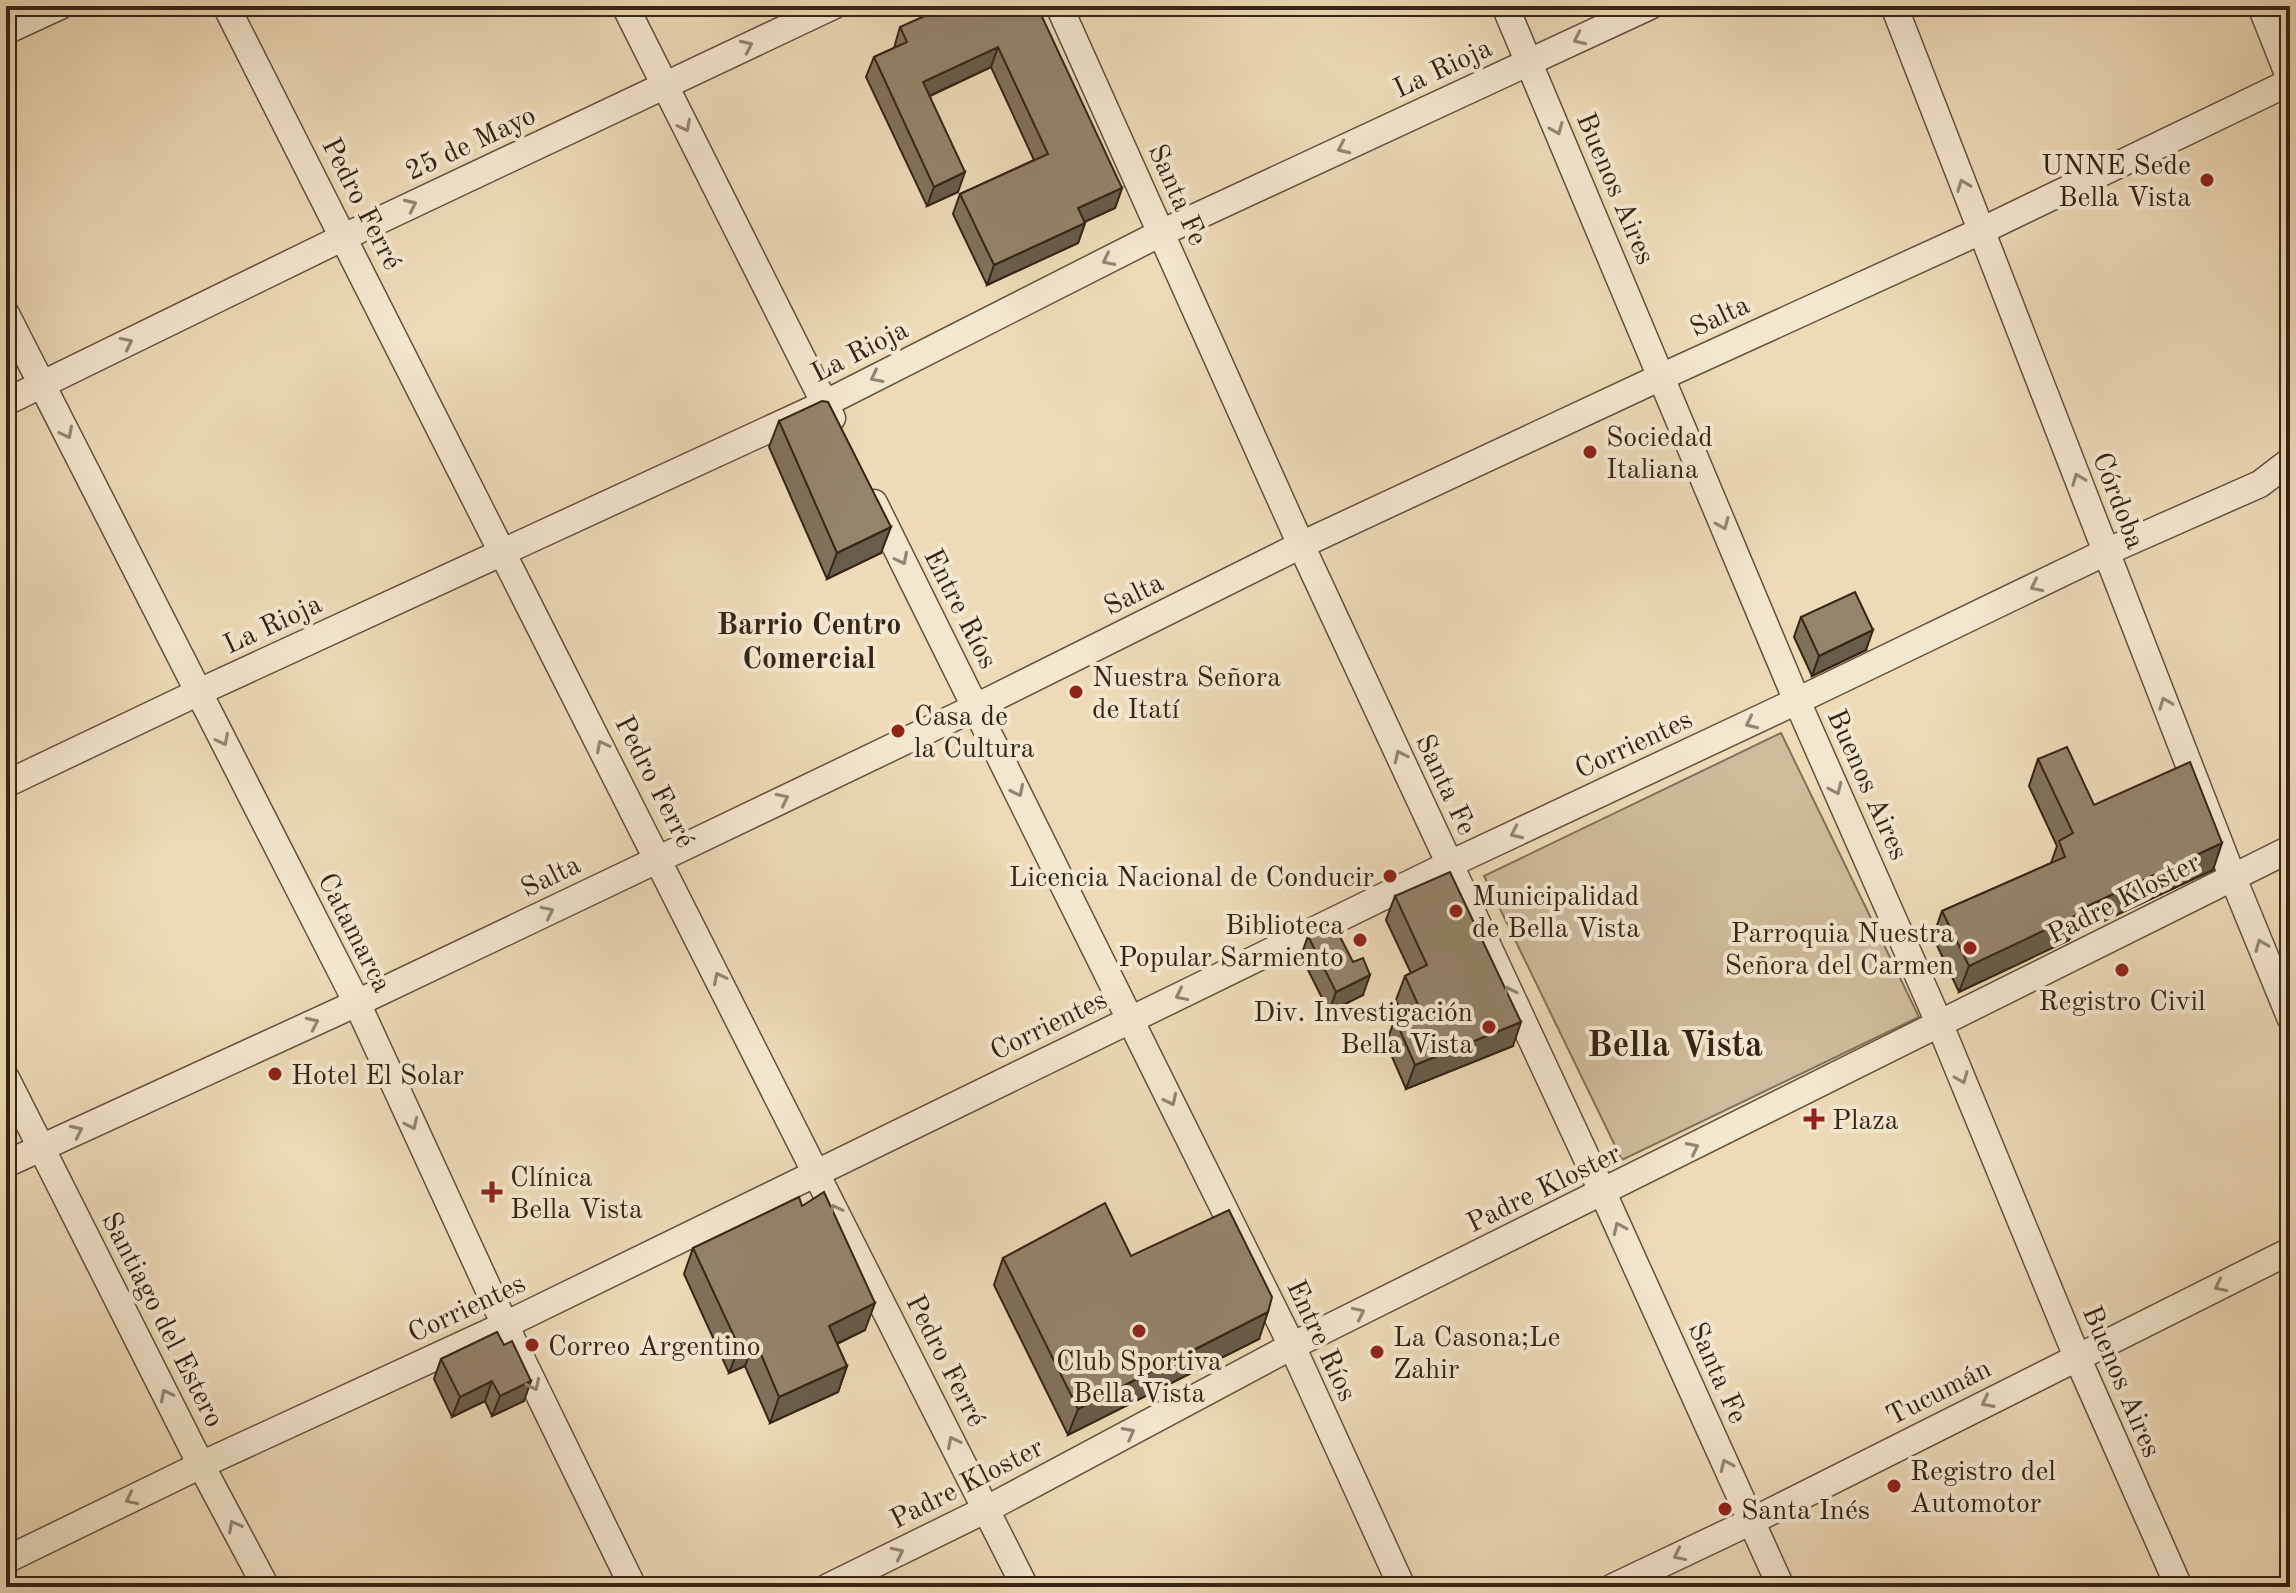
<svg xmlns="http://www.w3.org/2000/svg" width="2296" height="1593" font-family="'Old Standard TT',serif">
	<rect width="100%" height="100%" fill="#eedab7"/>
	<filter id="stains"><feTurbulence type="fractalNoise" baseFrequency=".0025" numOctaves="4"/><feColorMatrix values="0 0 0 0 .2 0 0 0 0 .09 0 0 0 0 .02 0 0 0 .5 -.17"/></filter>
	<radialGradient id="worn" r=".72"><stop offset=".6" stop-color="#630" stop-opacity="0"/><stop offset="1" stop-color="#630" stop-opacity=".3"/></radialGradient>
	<polygon fill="#cfbb9c" stroke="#827059" stroke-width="2" points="1781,733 1919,1017 1622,1160 1484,876"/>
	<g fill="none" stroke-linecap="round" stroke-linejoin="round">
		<defs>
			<g id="minor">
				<polyline points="226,6 1025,1587"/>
				<polyline points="625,6 832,418"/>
				<polyline points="1059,6 1301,545 1603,1193 1781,1587"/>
				<polyline points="1505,6 1797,701 1940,1025 2077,1357 2179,1587"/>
				<polyline points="1894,6 2233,878 2290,1017"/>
				<polyline points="2261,6 2290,79"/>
				<polyline points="6,31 60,6"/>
				<polyline points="6,314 357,1003 505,1325 633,1587"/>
				<polyline points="6,402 344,237 833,6"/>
				<polyline points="874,503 1292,1346 1402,1587"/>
				<polyline points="6,784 199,692 824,404 1161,233 1650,6"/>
				<polyline points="6,1078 201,1465 266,1587"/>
				<polyline points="6,1164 357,1003 659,859 976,707 1301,545 1661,377 1981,231 2290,82"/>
				<polyline points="6,1560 201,1465 505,1325 1450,864 1797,701 2106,552 2260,484 2290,461"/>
				<polyline points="828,1587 987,1509 1292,1346 2290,849"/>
				<polyline points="1613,1587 1752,1521 2290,1251"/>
			</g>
		</defs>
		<use href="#minor" stroke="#63523e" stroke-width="29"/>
		<use href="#minor" stroke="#f4e7d0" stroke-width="26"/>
	</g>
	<g fill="#80715b" stroke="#352416" stroke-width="2">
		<polygon points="986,10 1122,188 1115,208 1084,222 1085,223 1078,243 987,285 953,214 960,194 1034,160 991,67 930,96 958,192 927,206 866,77 874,57 894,48 900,27"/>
		<polygon points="779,421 881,553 827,579 769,447"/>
		<polygon points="1801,617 1866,650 1812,676 1794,637"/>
		<polygon points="2038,759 2094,805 2213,870 2071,936 2069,940 1959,992 1933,937 1942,911 2051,863 2057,846 2029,786"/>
		<polygon points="1395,896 1513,1046 1406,1089 1386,1043 1395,1019 1403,1015 1396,1000 1405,976 1411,973 1386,920"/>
		<polygon points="1308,936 1363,995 1329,1012 1301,956"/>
		<polygon points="802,1206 865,1330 837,1344 847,1366 838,1392 770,1423 745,1366 729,1373 684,1274 693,1248"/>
		<polygon points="1131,1256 1259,1339 1068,1435 994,1285 1003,1258"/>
		<polygon points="497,1332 524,1401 492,1416 485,1401 452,1417 434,1379 441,1359"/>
	</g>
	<g fill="#685c4a" stroke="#352416" stroke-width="2">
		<polygon points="998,47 991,67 916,102 923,82"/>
		<polygon points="965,172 958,192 927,206 934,187"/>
		<polygon points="1122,188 1115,208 1071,228 1078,208"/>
		<polygon points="1085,223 1078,243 987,285 994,265"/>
		<polygon points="891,527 881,553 827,579 837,553"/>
		<polygon points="1873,630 1866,650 1812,676 1819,656"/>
		<polygon points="2222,843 2213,870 2071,936 2069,940 1959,992 1969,966 2077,911"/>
		<polygon points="1370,975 1363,995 1329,1012 1336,992"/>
		<polygon points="1521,1022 1513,1046 1406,1089 1415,1065"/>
		<polygon points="875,1303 865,1330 819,1352 829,1326"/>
		<polygon points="1268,1312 1259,1339 1068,1435 1078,1409"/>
		<polygon points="755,1340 745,1366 729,1373 739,1347"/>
		<polygon points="847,1366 838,1392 770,1423 779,1397"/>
		<polygon points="492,1381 485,1401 452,1417 460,1397"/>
		<polygon points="531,1381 524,1401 492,1416 500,1396"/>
	</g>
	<g fill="#95836a" stroke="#352416" stroke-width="2">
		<polygon points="947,6 984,6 986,10 994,6 1037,6 1122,188 1078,208 1085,223 994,265 960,194 1048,154 998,47 923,82 965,172 934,187 874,57 907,42 900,27"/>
		<polygon points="822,401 828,402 891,527 837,553 779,421"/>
		<polygon points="1855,592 1873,630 1819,656 1801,617"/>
		<polygon points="2067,747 2094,805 2190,762 2222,843 2077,911 2079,914 1969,966 1942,911 2065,857 2059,841 2073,833 2038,759"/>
		<polygon points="1450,872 1521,1022 1415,1065 1395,1019 1420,1009 1405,976 1427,965 1395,896"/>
		<polygon points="1333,923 1353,962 1363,958 1370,975 1336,992 1308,936"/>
		<polygon points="824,1192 875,1303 829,1326 847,1366 779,1397 755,1340 739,1347 693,1248 799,1197 802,1206"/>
		<polygon points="1105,1203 1131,1256 1229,1210 1272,1297 1268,1312 1078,1409 1003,1258"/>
		<polygon points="497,1332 504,1345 512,1341 531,1381 500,1396 492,1381 460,1397 441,1359"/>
	</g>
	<defs><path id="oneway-chevron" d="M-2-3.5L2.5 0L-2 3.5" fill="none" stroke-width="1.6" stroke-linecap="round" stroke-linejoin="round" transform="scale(2)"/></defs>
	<g stroke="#948673">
		<use href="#oneway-chevron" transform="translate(1579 39) rotate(155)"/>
		<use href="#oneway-chevron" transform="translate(747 46) rotate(-25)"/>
		<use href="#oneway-chevron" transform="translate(685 126) rotate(63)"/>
		<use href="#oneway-chevron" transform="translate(1557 129) rotate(67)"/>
		<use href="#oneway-chevron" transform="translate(1343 148) rotate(155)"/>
		<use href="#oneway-chevron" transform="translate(1963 185) rotate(-111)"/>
		<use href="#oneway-chevron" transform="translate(411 205) rotate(-25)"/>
		<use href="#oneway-chevron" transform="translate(1108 260) rotate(153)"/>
		<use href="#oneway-chevron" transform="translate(127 343) rotate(-26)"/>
		<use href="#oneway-chevron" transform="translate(876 377) rotate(153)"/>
		<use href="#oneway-chevron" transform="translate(67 433) rotate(63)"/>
		<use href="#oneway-chevron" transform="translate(2078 479) rotate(-111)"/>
		<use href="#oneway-chevron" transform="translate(1723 524) rotate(67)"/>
		<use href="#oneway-chevron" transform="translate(902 559) rotate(63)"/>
		<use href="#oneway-chevron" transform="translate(2036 586) rotate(154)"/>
		<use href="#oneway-chevron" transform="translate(2165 703) rotate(-111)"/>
		<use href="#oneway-chevron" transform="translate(1751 723) rotate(155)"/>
		<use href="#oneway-chevron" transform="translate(223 740) rotate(63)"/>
		<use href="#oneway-chevron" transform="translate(602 746) rotate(-117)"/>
		<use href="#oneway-chevron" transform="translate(1400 756) rotate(-115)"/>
		<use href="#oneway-chevron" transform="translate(1836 789) rotate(66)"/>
		<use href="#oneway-chevron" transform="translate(1018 791) rotate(64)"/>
		<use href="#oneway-chevron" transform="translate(783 799) rotate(-26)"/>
		<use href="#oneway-chevron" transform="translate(1516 833) rotate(155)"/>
		<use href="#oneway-chevron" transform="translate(548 912) rotate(-26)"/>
		<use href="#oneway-chevron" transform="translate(2261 945) rotate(-112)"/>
		<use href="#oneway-chevron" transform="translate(719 978) rotate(-117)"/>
		<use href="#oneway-chevron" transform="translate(1509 992) rotate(-115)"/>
		<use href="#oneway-chevron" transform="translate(1181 995) rotate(154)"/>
		<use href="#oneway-chevron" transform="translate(313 1023) rotate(-25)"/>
		<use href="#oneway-chevron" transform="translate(1962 1078) rotate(68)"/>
		<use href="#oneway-chevron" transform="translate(1171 1100) rotate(64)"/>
		<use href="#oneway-chevron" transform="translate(412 1124) rotate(65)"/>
		<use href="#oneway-chevron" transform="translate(77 1131) rotate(-25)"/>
		<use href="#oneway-chevron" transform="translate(1693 1148) rotate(-27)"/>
		<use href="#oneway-chevron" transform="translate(835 1210) rotate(-117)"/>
		<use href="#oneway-chevron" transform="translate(1619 1228) rotate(-114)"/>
		<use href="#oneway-chevron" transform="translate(2220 1286) rotate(154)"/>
		<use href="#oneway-chevron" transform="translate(1359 1313) rotate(-26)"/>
		<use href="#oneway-chevron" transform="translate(534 1385) rotate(64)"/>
		<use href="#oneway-chevron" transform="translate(166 1395) rotate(-117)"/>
		<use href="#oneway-chevron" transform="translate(1987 1402) rotate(153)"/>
		<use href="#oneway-chevron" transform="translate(1129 1433) rotate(-28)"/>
		<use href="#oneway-chevron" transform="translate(953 1442) rotate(-117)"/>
		<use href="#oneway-chevron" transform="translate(1726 1465) rotate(-114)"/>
		<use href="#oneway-chevron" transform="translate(131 1499) rotate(154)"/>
		<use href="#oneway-chevron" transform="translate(234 1526) rotate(-118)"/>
		<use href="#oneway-chevron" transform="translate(898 1553) rotate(-26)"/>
		<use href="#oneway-chevron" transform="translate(1679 1555) rotate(154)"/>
	</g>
	<g fill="#8f2418" stroke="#f4e7d0" stroke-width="3">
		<circle cx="2207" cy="180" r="8"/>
		<circle cx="1590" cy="452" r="8"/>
		<circle cx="1076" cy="692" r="8"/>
		<circle cx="898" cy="731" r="8"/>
		<circle cx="1390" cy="876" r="8"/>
		<circle cx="1456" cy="911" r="8"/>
		<circle cx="1360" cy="940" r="8"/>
		<circle cx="1970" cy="948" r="8"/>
		<circle cx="2122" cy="970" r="8"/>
		<circle cx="1489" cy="1027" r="8"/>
		<circle cx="275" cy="1074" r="8"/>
		<path d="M1810 1107h8v8h8v8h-8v8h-8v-8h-8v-8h8z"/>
		<path d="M488 1180h8v8h8v8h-8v8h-8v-8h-8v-8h8z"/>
		<circle cx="1139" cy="1331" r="8"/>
		<circle cx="532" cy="1345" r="8"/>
		<circle cx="1377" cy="1352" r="8"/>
		<circle cx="1894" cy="1486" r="8"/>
		<circle cx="1725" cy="1509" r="8"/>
	</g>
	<g text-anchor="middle" stroke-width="8" stroke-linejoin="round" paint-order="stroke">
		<g font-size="28" fill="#352416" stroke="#f4e7d0">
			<text transform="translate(1442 67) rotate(-25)" y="10">La Rioja</text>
			<text transform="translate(470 142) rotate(-25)" y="10">25 de Mayo</text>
			<text transform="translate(1617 188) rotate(67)" y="10">Buenos Aires</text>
			<text transform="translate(1179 194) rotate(66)" y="10">Santa Fe</text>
			<text transform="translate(363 203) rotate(63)" y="10">Pedro Ferré</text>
			<text transform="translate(1719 315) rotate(-25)" y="10">Salta</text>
			<text transform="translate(859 350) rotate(-27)" y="10">La Rioja</text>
			<text transform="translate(2120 500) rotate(69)" y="10">Córdoba</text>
			<text transform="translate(1133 593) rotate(-26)" y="10">Salta</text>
			<text transform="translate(962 608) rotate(63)" y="10">Entre Ríos</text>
			<text transform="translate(272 623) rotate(-25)" y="10">La Rioja</text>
			<text transform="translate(1633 743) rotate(-25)" y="10">Corrientes</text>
			<text transform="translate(656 781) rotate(63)" y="10">Pedro Ferré</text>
			<text transform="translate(1447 784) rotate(65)" y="10">Santa Fe</text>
			<text transform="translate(1869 784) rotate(66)" y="10">Buenos Aires</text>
			<text transform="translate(550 875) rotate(-26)" y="10">Salta</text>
			<text transform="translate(2123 897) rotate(-27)" y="10">Padre Kloster</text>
			<text transform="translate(356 932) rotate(63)" y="10">Catamarca</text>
			<text transform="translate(1048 1024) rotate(-26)" y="10">Corrientes</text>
			<text transform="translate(1543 1187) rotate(-26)" y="10">Padre Kloster</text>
			<text transform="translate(466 1307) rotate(-25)" y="10">Corrientes</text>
			<text transform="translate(164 1319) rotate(63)" y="10">Santiago del Estero</text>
			<text transform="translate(1323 1340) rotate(65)" y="10">Entre Ríos</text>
			<text transform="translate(947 1360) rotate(63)" y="10">Pedro Ferré</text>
			<text transform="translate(1719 1372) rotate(66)" y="10">Santa Fe</text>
			<text transform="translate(2123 1381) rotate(67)" y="10">Buenos Aires</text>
			<text transform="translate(1938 1391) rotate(-27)" y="10">Tucumán</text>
			<text transform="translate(966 1482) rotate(-27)" y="10">Padre Kloster</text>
		</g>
		<g font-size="28" fill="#352416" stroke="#f4e7d0" text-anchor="start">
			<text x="2191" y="174" text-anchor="end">UNNE Sede<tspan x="2191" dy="32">Bella Vista</tspan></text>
			<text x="1606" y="446">Sociedad<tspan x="1606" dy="32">Italiana</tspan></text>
			<text x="1092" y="686">Nuestra Señora<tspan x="1092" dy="32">de Itatí</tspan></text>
			<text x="914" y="725">Casa de<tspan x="914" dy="32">la Cultura</tspan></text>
			<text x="1374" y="886" text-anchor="end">Licencia Nacional de Conducir</text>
			<text x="1472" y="905">Municipalidad<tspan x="1472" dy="32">de Bella Vista</tspan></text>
			<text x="1344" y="934" text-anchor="end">Biblioteca<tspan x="1344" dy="32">Popular Sarmiento</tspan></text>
			<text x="1954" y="942" text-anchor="end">Parroquia Nuestra<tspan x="1954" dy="32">Señora del Carmen</tspan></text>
			<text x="2122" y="1010" text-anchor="middle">Registro Civil</text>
			<text x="1473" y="1021" text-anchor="end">Div. Investigación<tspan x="1473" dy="32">Bella Vista</tspan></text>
			<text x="291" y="1084">Hotel El Solar</text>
			<text x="1832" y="1129">Plaza</text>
			<text x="510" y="1186">Clínica<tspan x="510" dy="32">Bella Vista</tspan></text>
			<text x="1393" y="1346">La Casona;Le<tspan x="1393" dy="32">Zahir</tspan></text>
			<text x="548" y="1355">Correo Argentino</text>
			<text x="1139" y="1370" text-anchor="middle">Club Sportiva<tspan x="1139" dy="32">Bella Vista</tspan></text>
			<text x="1910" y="1480">Registro del<tspan x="1910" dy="32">Automotor</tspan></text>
			<text x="1741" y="1519">Santa Inés</text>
		</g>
		<g font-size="30" font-weight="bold" fill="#352416" stroke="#f4e7d0">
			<text x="809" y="634">Barrio Centro<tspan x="809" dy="34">Comercial</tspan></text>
		</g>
		<g font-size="36" font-weight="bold" fill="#352416" stroke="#f4e7d0">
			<text x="1675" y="1056">Bella Vista</text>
		</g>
	</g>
	<rect width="2296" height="1593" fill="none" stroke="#eedab7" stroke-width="32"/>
	<rect x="8" y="8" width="2280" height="1577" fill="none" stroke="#352416" stroke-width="4"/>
	<rect x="16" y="16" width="2264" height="1561" fill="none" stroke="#352416" stroke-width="2"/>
	<rect width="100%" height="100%" filter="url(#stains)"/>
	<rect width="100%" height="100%" fill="url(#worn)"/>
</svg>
